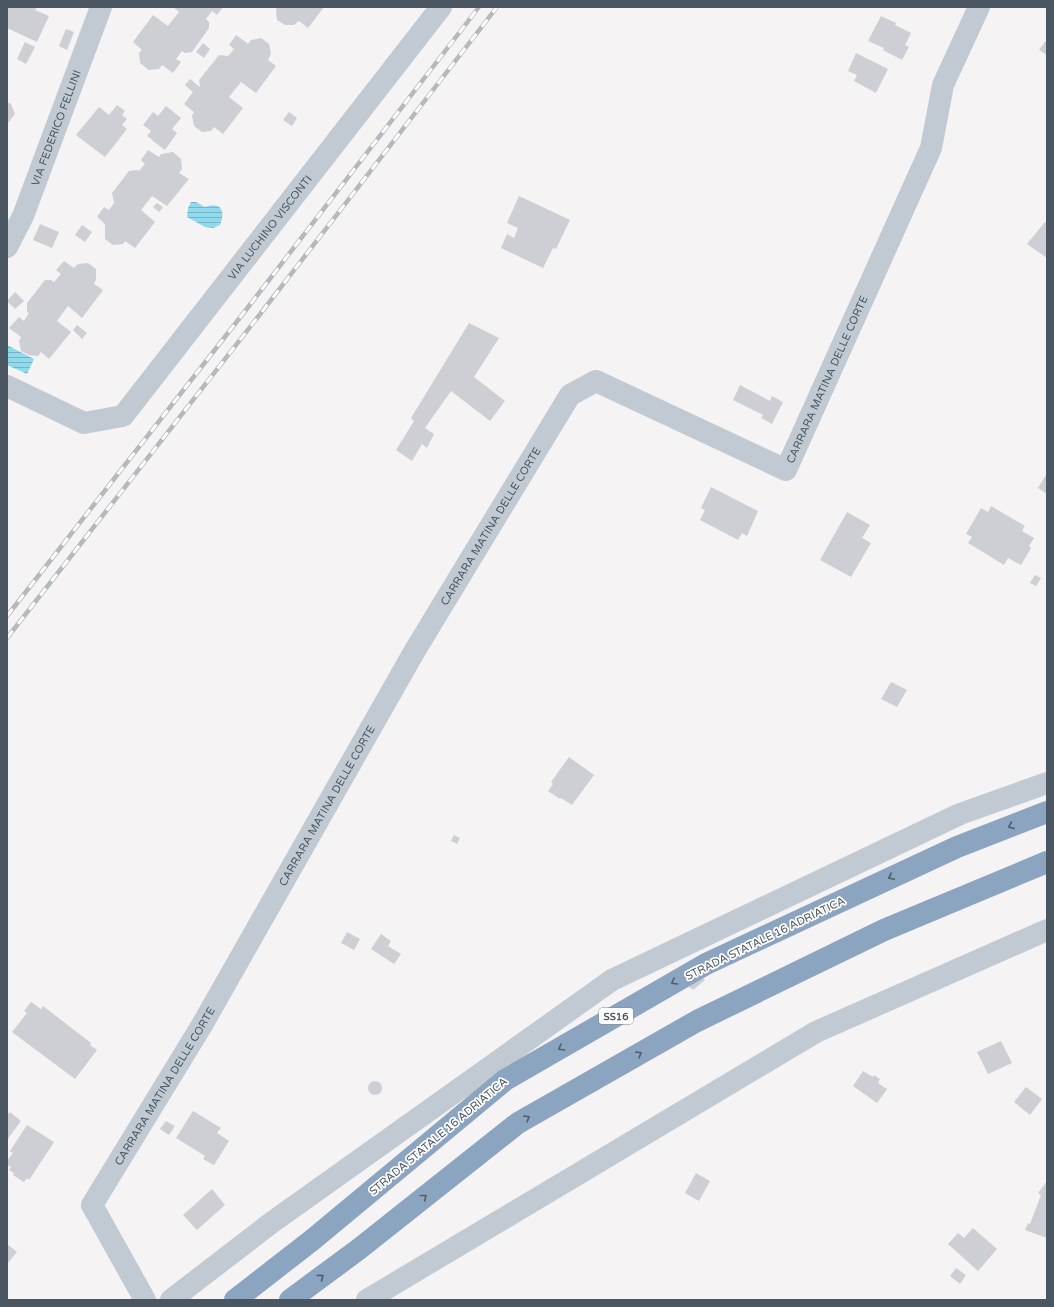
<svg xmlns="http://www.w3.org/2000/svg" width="1054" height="1307" font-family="'Varela Round',sans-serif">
	<defs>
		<pattern id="water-rules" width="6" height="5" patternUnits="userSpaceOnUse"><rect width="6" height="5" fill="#90daee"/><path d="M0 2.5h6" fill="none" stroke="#78b4c4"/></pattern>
	</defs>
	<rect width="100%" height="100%" fill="#f5f3f3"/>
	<g fill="url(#water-rules)">
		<path d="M191 202H196L205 207C221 201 226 211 220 225L213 228 205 227 187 217 188 208Z"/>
		<polygon points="7,345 34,359 27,374 7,365"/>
	</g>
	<g fill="#cdcfd5">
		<polygon points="7,7 37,7 35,10 49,16 37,42 7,28"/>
		<polygon points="173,7 223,7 217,15 212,11 206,19 209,22 209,28 192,52 185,53 182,51 176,59 181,62 173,73 162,65 159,69 149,70 140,63 139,53 142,50 133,42 153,15 168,26 179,12"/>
		<polygon points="277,7 324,7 308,28 299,21 294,25 285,25 277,20 276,10"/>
		<polygon points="881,16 896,23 895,25 911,33 905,45 909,47 902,60 883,50 884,48 868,41"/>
		<polygon points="66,29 74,32 67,50 59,46"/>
		<polygon points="236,35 248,44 251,40 261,38 269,44 271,54 268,60 276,66 256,93 241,82 229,97 243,108 223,134 214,127 211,131 202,132 194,126 192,116 194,112 184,104 193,92 185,85 190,79 200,87 199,80 219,55 228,56 234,49 229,45"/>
		<polygon points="1047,39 1047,55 1039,50"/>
		<polygon points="25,42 35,47 26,64 17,59"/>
		<polygon points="203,43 210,49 204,58 196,52"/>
		<polygon points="856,53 888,69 876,93 854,81 857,75 848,71"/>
		<polygon points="7,102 11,104 15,114 7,124"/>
		<polygon points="117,105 125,111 122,115 127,119 122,125 127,129 105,157 76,135 99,107 109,115"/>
		<polygon points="166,106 181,118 172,129 177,133 165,150 147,136 151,131 143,125 153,112 158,116"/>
		<polygon points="289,112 297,118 292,126 283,120"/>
		<polygon points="148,150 159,157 161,154 173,152 181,159 182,169 179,173 189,179 167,206 152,196 141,210 155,222 135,248 125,241 123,244 113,245 105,239 105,224 97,217 104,207 109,210 114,203 112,193 129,171 137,170 139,171 145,164 141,160"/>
		<polygon points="519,196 570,220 556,249 553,248 543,268 501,248 507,234 514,238 518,228 507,223"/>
		<polygon points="157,203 163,207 159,212 153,207"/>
		<polygon points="1045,222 1047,224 1047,258 1027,244"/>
		<polygon points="40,224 59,232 52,248 33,240"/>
		<polygon points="82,225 92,232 85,242 75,235"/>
		<polygon points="64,261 74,268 78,264 88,263 96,269 96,279 94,284 103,290 82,318 68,306 57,321 71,332 49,359 41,352 38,356 29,355 21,351 19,341 21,337 9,328 19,317 24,321 29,313 27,312 27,303 45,280 51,280 54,282 61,274 56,270"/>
		<polygon points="15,292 24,301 15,309 7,301"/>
		<polygon points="469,323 499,338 474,377 505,401 490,421 451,391 425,428 434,434 427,448 422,444 412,461 396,450 414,421 411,418"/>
		<polygon points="77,325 87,333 82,339 73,330"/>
		<polygon points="740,385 770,401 772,396 783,402 772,424 761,418 763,415 733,400"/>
		<polygon points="1047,473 1047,494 1038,488"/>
		<polygon points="711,487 758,511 747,536 742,533 738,540 700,520 705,510 701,508"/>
		<polygon points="991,506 1025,526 1022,531 1034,538 1029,546 1031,548 1021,565 1008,558 1004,565 968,543 972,537 966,534 981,508 988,512"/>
		<polygon points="847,512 870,525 862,538 871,543 851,577 820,560"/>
		<polygon points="1035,575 1041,578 1036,586 1030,583"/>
		<polygon points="891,682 907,690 897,707 881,699"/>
		<polygon points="569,757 594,775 572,805 561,798 560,799 548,791 553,784 551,782"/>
		<polygon points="454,835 460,838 457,844 451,841"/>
		<polygon points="347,932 360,939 354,950 341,943"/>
		<polygon points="381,934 391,941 388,946 401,954 394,964 371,949"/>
		<polygon points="695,971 705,980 693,990 682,980"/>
		<polygon points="31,1002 41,1009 43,1006 91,1043 90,1045 97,1050 75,1079 12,1032 27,1013 24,1011"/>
		<polygon points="1001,1041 1012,1063 988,1074 977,1052"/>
		<polygon points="863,1071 873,1077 874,1075 880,1079 878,1083 887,1089 877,1103 853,1086"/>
		<circle cx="375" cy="1088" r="7"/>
		<polygon points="1026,1087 1042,1099 1030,1115 1014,1102"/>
		<polygon points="193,1111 221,1128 217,1133 229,1141 214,1165 203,1159 205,1156 176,1138"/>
		<polygon points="10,1112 21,1121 7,1140 7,1115"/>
		<polygon points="166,1121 175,1126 169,1135 160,1129"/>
		<polygon points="27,1125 54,1142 29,1180 27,1178 24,1182 13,1175 14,1173 9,1170 11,1167 7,1165 7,1161 13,1153 10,1151"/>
		<polygon points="696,1173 710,1181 699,1201 685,1193"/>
		<polygon points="1047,1181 1047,1238 1025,1230 1028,1223 1030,1224 1041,1195 1038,1193"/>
		<polygon points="212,1189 225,1205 197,1230 183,1215"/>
		<polygon points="973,1228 997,1249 978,1271 948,1244 958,1233 964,1238"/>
		<polygon points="7,1244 17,1252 7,1264"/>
		<polygon points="956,1268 966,1275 960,1284 950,1276"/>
	</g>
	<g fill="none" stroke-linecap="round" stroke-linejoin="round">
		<g stroke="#c1cad2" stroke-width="22">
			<path id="s1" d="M7 247 23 216 101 7"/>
			<path id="s2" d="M7 386 84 423 123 416 441 7"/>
			<path id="s3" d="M145 1300 92 1205 202 1025 414 652 570 395 596 381 786 470 931 148 943 85 979 7"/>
			<polyline points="171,1300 271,1223 612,980 960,814 1047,783"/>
			<polyline points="367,1300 816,1032 1047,930"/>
		</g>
		<g stroke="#8ba5c1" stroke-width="22">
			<polyline points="235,1300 311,1241 505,1080 706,964 957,847 1047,812"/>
			<polyline points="290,1300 359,1249 518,1123 697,1021 884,930 1047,862"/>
		</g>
		<defs>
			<g id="rail">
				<polyline points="7,616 249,306 479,7"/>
				<polyline points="7,638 261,313 497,7"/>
			</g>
		</defs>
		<use href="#rail" stroke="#b5b8bd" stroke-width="4.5"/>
		<use href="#rail" stroke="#fff" stroke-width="3" stroke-dasharray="9" stroke-linecap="butt"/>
	</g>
	<defs><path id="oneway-chevron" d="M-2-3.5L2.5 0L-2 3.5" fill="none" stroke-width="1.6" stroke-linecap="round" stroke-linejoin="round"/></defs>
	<g stroke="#505e6b">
		<use href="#oneway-chevron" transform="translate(1011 826) rotate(158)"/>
		<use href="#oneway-chevron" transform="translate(891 877) rotate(155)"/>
		<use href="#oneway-chevron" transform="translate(674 982) rotate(150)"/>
		<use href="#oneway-chevron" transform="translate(561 1048) rotate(150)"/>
		<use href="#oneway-chevron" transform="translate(639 1054) rotate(-30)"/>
		<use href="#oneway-chevron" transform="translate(527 1118) rotate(-30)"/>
		<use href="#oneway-chevron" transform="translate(424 1197) rotate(-38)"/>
		<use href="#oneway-chevron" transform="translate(321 1277) rotate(-37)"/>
	</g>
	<g text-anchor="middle" stroke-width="3.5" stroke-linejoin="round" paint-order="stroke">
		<rect fill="#fff" stroke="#808990" stroke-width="1" x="599" y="1008" width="34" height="16" rx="3"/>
		<g font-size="10" font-weight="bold" fill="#4a5661">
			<text x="616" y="1020">SS16</text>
		</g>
		<g font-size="11" fill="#4a5661" stroke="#fff">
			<text dy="4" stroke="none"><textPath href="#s1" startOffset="129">VIA FEDERICO FELLINI</textPath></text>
			<text dy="4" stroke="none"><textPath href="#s2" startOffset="364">VIA LUCHINO VISCONTI</textPath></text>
			<text dy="4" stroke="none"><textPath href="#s3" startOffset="1388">CARRARA MATINA DELLE CORTE</textPath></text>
			<text dy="4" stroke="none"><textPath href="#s3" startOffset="896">CARRARA MATINA DELLE CORTE</textPath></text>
			<text dy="4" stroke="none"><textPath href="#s3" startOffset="572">CARRARA MATINA DELLE CORTE</textPath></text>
			<text transform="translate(765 938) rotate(-26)" y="4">STRADA STATALE 16 ADRIATICA</text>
			<text dy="4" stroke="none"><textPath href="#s3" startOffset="248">CARRARA MATINA DELLE CORTE</textPath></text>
			<text transform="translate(438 1136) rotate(-40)" y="4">STRADA STATALE 16 ADRIATICA</text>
		</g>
	</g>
	<rect width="1054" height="1307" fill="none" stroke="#4a5661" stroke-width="16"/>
</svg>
